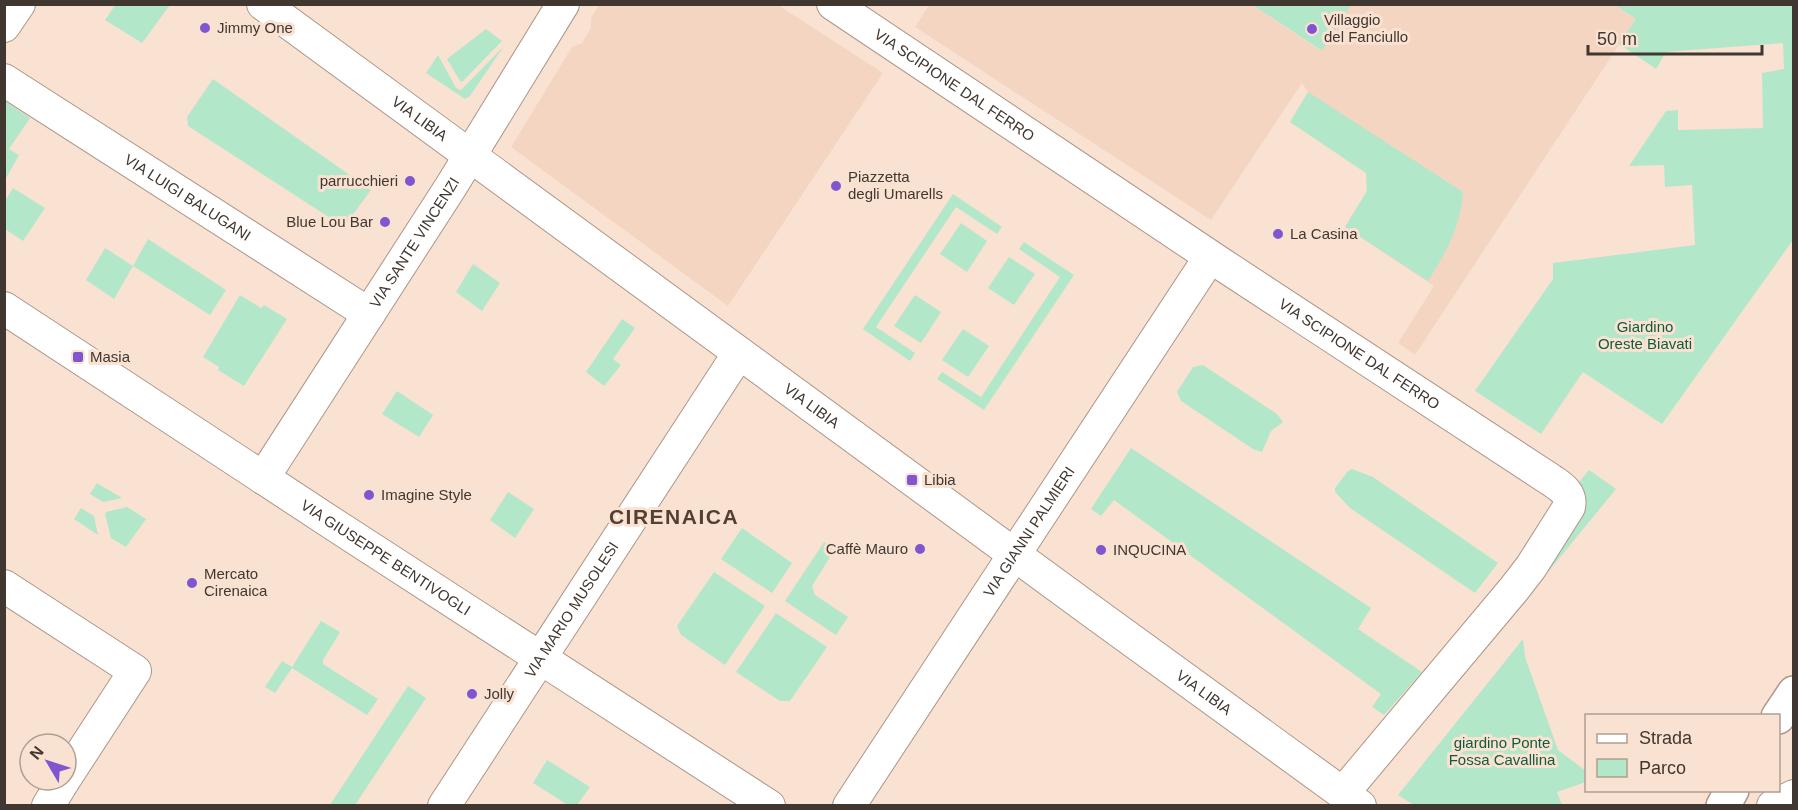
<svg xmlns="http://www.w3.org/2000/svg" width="1798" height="810" font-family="Arial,sans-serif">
	<rect width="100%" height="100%" fill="#fae2d2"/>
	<g fill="#f4d5c1">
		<polygon points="599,5 778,5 883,73 728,306 511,147 572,47 582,43 591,28 591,18"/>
		<polygon points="929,5 1253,5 1321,51 1351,5 1615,5 1636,19 1415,355 1398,343 1434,286 1345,227 1367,191 1366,173 1290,122 1308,92 1302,83 1211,220 915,27"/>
	</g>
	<g fill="#b3e7ca">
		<polygon points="116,4 170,4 170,5 142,43 105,20"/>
		<polygon points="1253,5 1351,5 1322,51"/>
		<polygon points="1615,5 1793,5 1793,240 1662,424 1583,372 1541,434 1475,391 1553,279 1553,263 1695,245 1692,185 1665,187 1664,165 1629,166 1666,111 1678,110 1678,130 1763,128 1762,73 1784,69 1783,43 1666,52 1656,69 1619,44 1636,19"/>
		<polygon points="486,29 502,41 462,82 460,81 447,59"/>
		<polygon points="504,46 470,96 465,99 426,73 438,55 456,88 461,90"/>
		<polygon points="213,79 371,190 344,227 188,126 187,117"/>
		<path d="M1308 92 1463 192C1460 229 1447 250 1428 281L1345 227 1367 191 1366 173 1290 122Z"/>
		<polygon points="5,101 30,118 9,149 19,155 5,180"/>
		<polygon points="13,188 45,208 23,241 5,229 5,201"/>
		<polygon points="953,194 1002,227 997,234 956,207 876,327 915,353 910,361 863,329"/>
		<polygon points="961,223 987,241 967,272 940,254"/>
		<polygon points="148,239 226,290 210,315 133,266 114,299 86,280 105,248 133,266"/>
		<polygon points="1024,242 1074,275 984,410 937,379 942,372 981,397 1060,277 1019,249"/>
		<polygon points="1009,257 1035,274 1014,305 988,288"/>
		<polygon points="473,264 500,283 482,311 456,292"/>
		<polygon points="240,295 261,308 264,305 287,319 244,386 218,370 219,367 203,357"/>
		<polygon points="915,295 941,312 921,343 894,326"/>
		<polygon points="622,319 635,328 613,359 621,365 604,386 586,372"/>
		<polygon points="963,329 989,346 968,377 942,360"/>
		<polygon points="1203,365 1277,414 1283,422 1271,431 1262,452 1253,449 1181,401 1177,392 1193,367"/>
		<polygon points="397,391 433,415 419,437 382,414"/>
		<polygon points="1131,448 1371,608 1358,629 1422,672 1384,715 1372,707 1381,694 1114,500 1101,516 1091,509"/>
		<polygon points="1352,469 1373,477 1498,563 1475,593 1350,508 1335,492 1335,488 1348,471"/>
		<polygon points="1589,470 1616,489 1548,572 1546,570 1580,487 1580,481"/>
		<polygon points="97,483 122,498 103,502 90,494"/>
		<polygon points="508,492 534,509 515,538 490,520"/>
		<polygon points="127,507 146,519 126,547 111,538 105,514 106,512"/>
		<polygon points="81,508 94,516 98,535 74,519"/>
		<polygon points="742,528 792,563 772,593 721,559"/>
		<polygon points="824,542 835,549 812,586 815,595 848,617 836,635 785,601"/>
		<polygon points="714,572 765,606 725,665 681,635 677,626"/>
		<polygon points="776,613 827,647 790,701 780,701 736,672"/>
		<polygon points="321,621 340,632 323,660 323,664 378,699 367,715 292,668 275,693 265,687 282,661 292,667"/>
		<polygon points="1523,639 1525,657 1558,750 1586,771 1586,782 1557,792 1562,805 1414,805 1398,795"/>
		<polygon points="408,686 426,698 355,805 330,805"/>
		<polygon points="547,760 590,787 577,805 568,805 533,783"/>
	</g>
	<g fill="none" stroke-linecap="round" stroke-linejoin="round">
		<defs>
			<g id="minor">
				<path id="s1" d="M263 4 1097 615 1360 806"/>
				<path id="s2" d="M833 4 1220 263 1551 480C1561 487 1572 493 1569 507L1531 567 1514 589 1343 793"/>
				<polyline points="4,26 19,4"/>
				<path id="s3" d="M4 80 369 314"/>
				<path id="s4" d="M4 308 341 529 769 806"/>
				<path id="s5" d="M263 478 450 188 563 4"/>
				<polyline points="4,586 135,671 66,777"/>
				<polyline points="48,806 64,780"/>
				<path id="s6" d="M444 806 739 353"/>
				<path id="s7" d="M849 806 1210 257"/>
				<polyline points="1773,806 1794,796"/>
			</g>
			<g id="major">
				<polyline points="1778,717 1794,693"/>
				<polyline points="1723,806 1732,790"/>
			</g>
		</defs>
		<use href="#minor" stroke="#ac9687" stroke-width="34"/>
		<use href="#major" stroke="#ac9687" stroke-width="36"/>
		<use href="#minor" stroke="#fff" stroke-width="32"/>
		<use href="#major" stroke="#fff" stroke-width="33"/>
	</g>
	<g fill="#8055cf" stroke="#fae2d2" stroke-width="2">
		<circle cx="205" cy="28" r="6"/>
		<circle cx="1312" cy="29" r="6"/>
		<circle cx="410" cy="181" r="6"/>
		<circle cx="836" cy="186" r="6"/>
		<circle cx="385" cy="222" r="6"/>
		<circle cx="1278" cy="234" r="6"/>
		<rect x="72" y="351" width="12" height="12" rx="3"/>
		<rect x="906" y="474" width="12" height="12" rx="3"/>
		<circle cx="369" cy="495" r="6"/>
		<circle cx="920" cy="549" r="6"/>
		<circle cx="1101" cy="550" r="6"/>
		<circle cx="192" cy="583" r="6"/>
		<circle cx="472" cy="694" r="6"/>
	</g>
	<g text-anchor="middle" stroke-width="6" stroke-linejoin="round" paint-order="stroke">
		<g font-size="15" fill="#403730" stroke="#fae2d2" text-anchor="start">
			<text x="1324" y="25">Villaggio<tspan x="1324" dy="17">del Fanciullo</tspan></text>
			<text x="217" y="33">Jimmy One</text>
			<text x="848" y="182">Piazzetta<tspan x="848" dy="17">degli Umarells</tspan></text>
			<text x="398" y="186" text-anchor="end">parrucchieri</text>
			<text x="373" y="227" text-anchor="end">Blue Lou Bar</text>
			<text x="1290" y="239">La Casina</text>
			<text x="90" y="362">Masia</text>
			<text x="924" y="485">Libia</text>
			<text x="381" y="500">Imagine Style</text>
			<text x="908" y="554" text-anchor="end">Caffè Mauro</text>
			<text x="1113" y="555">INQUCINA</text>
			<text x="204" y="579">Mercato<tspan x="204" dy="17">Cirenaica</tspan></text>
			<text x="484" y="699">Jolly</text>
		</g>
		<g font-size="15" fill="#403730" stroke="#fae2d2">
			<text dy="5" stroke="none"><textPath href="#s2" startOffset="146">VIA SCIPIONE DAL FERRO</textPath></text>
			<text dy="5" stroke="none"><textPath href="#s1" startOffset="194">VIA LIBIA</textPath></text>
			<text dy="5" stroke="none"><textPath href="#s3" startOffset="218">VIA LUIGI BALUGANI</textPath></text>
			<text dy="5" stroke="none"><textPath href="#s5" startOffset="280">VIA SANTE VINCENZI</textPath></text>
			<text dy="5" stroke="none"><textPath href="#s2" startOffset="632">VIA SCIPIONE DAL FERRO</textPath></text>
			<text dy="5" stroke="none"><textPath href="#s1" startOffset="680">VIA LIBIA</textPath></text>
			<text dy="5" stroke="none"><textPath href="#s7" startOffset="328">VIA GIANNI PALMIERI</textPath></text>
			<text dy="5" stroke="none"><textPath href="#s4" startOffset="456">VIA GIUSEPPE BENTIVOGLI</textPath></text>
			<text dy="5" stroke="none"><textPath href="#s6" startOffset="234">VIA MARIO MUSOLESI</textPath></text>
			<text dy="5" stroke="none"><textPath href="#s1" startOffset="1166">VIA LIBIA</textPath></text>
		</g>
		<g font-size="15" fill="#0f5c3d" stroke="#fae2d2">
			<text x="1645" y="332">Giardino<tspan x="1645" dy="17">Oreste Biavati</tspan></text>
			<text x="1502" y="748">giardino Ponte<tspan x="1502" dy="17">Fossa Cavallina</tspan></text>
		</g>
		<g font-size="21" font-weight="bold" letter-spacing="1.5" fill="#534033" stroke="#fae2d2">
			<text x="674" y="524">CIRENAICA</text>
		</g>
	</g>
	<rect width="1798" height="810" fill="none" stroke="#403730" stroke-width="12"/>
	<rect x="1585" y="714" width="195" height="78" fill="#fae2d2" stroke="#b09e91" stroke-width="1.5"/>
	<rect x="1597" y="734" width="30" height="9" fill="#ffffff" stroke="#b09e91" stroke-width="1.5"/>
	<text x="1639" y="744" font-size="18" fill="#403730">Strada</text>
	<rect x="1597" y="759" width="30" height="18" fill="#b3e7ca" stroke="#b09e91" stroke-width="1.5"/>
	<text x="1639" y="774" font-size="18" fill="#403730">Parco</text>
	<g transform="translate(48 762) rotate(309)"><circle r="28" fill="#fae2d2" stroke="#b09e91" stroke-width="1.5"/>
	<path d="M0-4.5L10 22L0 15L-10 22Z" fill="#8055cf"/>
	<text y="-9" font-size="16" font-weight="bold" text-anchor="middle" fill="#403730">N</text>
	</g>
	<path d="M1588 45v9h174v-9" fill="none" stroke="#403730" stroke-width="3"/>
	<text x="1597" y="45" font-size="18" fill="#403730" stroke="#fae2d2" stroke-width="4.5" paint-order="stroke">50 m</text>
</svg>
